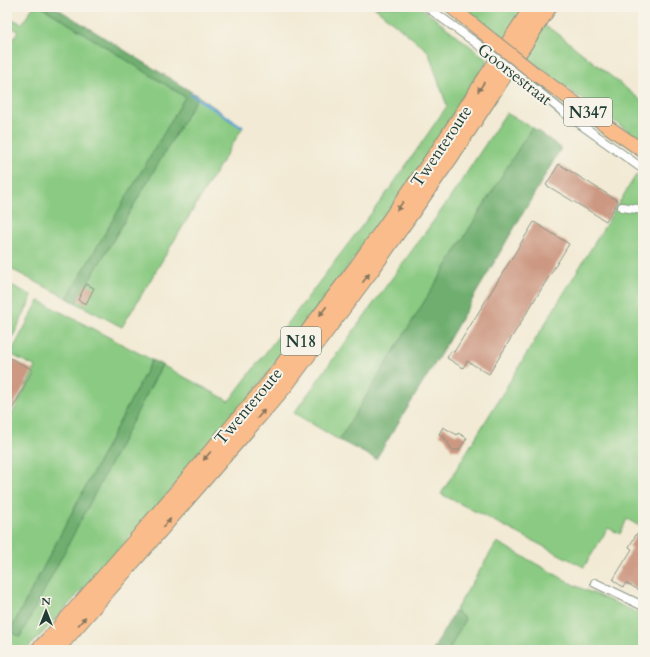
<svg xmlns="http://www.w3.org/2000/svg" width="650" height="657" font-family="Cardo,serif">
	<rect width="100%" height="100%" fill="#f7f3e8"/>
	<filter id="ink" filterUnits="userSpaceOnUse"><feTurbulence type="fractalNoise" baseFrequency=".025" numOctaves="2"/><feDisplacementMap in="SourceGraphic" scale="8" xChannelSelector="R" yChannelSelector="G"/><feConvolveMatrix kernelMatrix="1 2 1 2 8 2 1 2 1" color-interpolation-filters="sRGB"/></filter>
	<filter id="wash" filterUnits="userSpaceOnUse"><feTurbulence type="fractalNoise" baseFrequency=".012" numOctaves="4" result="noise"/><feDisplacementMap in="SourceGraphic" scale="16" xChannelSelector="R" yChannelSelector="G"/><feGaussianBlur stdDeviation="0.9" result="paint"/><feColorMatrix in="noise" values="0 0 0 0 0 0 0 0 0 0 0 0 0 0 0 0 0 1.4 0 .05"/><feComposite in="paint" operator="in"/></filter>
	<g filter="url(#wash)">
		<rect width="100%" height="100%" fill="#f2ead4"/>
		<g fill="#8aca82" stroke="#54845b">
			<polygon points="33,7 42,7 186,97 67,298 7,267 7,49 18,31 7,25 7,16 22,24"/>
			<polygon points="374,7 420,7 488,60 456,109 443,133 392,208 250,397 137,530 39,637 26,650 7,650 7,424 36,367 12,355 12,351 38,302 40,301 152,360 10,631 19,636 162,365 229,401 389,190 447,106 428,51"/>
			<polygon points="463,7 513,7 522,12 505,40"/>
			<polygon points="543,25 557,33 643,102 643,141 576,95 524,55"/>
			<polygon points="198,96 243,127 122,327 76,303"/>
			<polygon points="506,113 532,127 339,440 294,413 448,201"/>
			<polygon points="636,175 643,179 643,528 627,519 620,534 608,528 584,567 441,494"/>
			<polygon points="7,283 31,295 31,299 7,349"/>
			<polygon points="497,542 576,586 643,615 643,650 449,650 465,619 465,618 455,611"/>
		</g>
		<g fill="#6fae70" stroke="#477652">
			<polygon points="42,7 55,7 198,96 76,303 67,298 185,97"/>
			<polygon points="532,127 561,148 437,360 376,459 339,440"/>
			<polygon points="152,360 162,365 20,637 10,631"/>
			<polygon points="455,611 465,618 465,619 449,650 433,650"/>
		</g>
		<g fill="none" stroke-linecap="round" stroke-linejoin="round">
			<polyline stroke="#5fa1d3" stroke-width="3" points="191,94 242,127"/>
		</g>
		<g id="blocks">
			<g fill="#cc9882">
				<polygon points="559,164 618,201 606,221 546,185"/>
				<polygon points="534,222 569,244 489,374 467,361 463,368 447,358 451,351 454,352"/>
				<polygon points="86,284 94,288 86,304 78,300"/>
				<polygon points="10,358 33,370 7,419 7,364"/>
				<polygon points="443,427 457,435 458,433 467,438 459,450 452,450 445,438 439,434"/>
				<polygon points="637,533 643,537 643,592 626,583 623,587 613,580 632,549 629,547"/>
			</g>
		</g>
	</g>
	<g filter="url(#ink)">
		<use href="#blocks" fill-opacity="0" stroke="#889484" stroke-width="1"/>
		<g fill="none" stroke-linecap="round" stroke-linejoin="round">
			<defs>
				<g id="street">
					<polyline points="427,7 483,48"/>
					<polyline points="529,84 566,114 643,169"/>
					<polyline points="622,207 637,209 643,211"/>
					<polyline points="595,583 643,606"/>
				</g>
				<g id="primary">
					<polyline points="451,7 491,39"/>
					<polyline points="534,73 604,124 643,151"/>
				</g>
				<g id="highway">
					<polyline points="38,650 51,637 135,541 269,383 356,268 438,151 532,7"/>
					<polyline points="56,650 285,386 370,272 452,155 549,7"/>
				</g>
			</defs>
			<use href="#street" stroke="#889484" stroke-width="10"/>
			<use href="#primary" stroke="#889484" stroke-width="15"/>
			<use href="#highway" stroke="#889484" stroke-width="17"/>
			<use href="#street" stroke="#fff" stroke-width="8"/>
			<use href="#primary" stroke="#fabc8b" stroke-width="13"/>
			<use href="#highway" stroke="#fabc8b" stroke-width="15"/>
			<defs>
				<polyline id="street-bridge" points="483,48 529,84"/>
				<polyline id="primary-bridge" points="491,39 534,73"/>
			</defs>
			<use href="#street-bridge" stroke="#889484" stroke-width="10" stroke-linecap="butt"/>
			<use href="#primary-bridge" stroke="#889484" stroke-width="15" stroke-linecap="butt"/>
			<use href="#street-bridge" stroke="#fff" stroke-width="8"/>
			<use href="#primary-bridge" stroke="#fabc8b" stroke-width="13"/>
		</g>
		<defs><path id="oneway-solid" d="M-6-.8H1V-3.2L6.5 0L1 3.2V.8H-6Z"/></defs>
		<g fill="#82765b">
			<use href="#oneway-solid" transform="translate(481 87) rotate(124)"/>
			<use href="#oneway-solid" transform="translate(400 206) rotate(125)"/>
			<use href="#oneway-solid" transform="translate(366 278) rotate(-53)"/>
			<use href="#oneway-solid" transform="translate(323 311) rotate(127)"/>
			<use href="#oneway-solid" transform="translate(261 414) rotate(-49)"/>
			<use href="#oneway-solid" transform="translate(207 456) rotate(130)"/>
			<use href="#oneway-solid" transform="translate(167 523) rotate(-49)"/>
			<use href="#oneway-solid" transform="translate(82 621) rotate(-49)"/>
		</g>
	</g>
	<g text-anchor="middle" stroke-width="4" stroke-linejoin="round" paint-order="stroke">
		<g fill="#f7f3e8" stroke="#60746a" stroke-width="1">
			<rect x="564" y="98" width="48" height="28" rx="3"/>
			<rect x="281" y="327" width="40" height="28" rx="3"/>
		</g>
		<g font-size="16" font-weight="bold" fill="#1f3d34">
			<text x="588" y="118">N347</text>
			<text x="301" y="347">N18</text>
		</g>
		<g font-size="17" fill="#1f3d34" stroke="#f7f3e8">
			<text transform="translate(515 74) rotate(38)" y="6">Goorsestraat</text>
			<text transform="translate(441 146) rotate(-56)" y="6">Twenteroute</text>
			<text transform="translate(248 406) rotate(-50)" y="6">Twenteroute</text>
		</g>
	</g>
	<rect width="650" height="657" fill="none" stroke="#f7f3e8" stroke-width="24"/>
	<g transform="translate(46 611)" stroke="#f7f3e8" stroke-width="3" paint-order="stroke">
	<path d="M0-3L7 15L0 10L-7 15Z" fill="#1f3d34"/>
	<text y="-6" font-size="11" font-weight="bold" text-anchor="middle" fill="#1f3d34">N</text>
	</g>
</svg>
